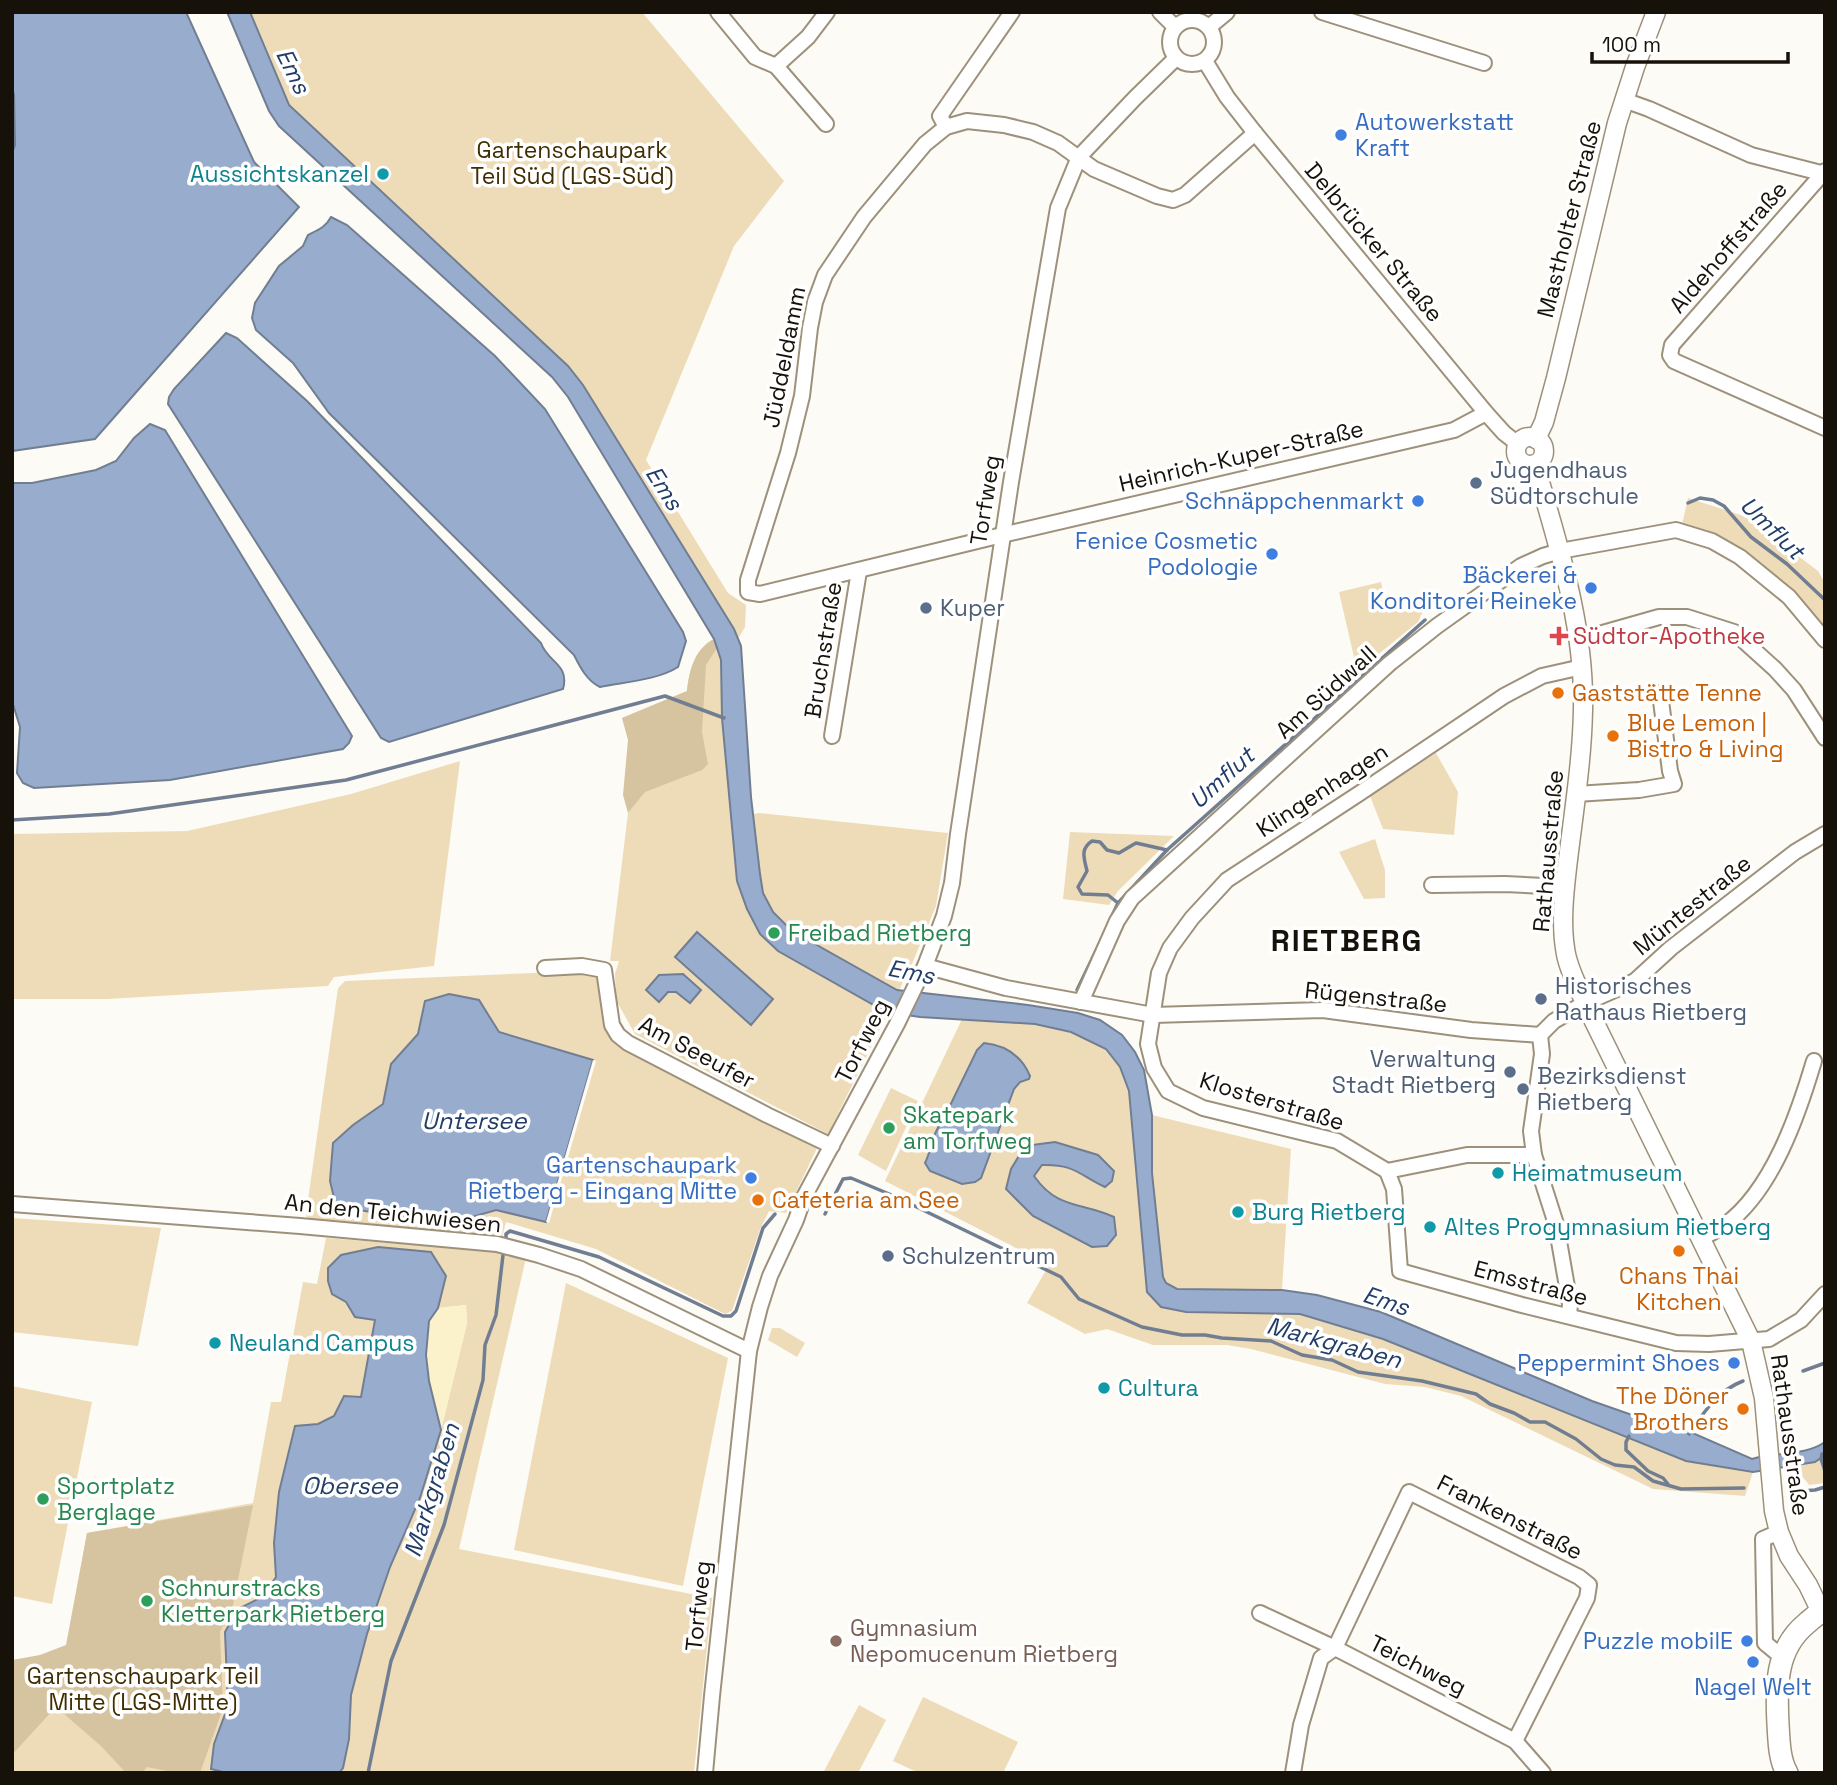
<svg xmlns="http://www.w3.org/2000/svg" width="1837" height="1785" font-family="'Space Grotesk',sans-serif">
	<rect width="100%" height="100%" fill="#fdfbf6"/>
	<g fill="#eedcb9" fill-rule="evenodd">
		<polygon points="250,12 642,12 784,181 734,246 646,460 728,593 746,605 745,627 738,639 734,629 583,385 289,105"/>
		<polygon points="1688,498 1747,517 1818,571 1825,583 1825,633 1792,593 1682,525"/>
		<polygon points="1381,582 1388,613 1424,603 1424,609 1418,622 1360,669 1356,666 1339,592"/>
		<path d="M714 639 721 660 722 718 732 818 759 813 948 833 936 906 912 964 828 1134 635 1034 616 1000 615 974 619 961H610L628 813 645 791 622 718 687 691C689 672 694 649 714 639Z"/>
		<polygon points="1436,753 1458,792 1454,835 1383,829 1370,796"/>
		<polygon points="460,761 434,966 334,977 328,986 108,999 12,999 12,834 187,831 351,794"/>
		<polygon points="1070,832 1174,836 1118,891 1109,905 1063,899"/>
		<polygon points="1375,839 1385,870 1385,898 1364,899 1339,852"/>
		<path d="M582 971 596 976C602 998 603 1021 612 1041L818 1146 786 1213 769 1211 761 1227 732 1311 725 1314 596 1249 506 1222 502 1237 311 1223 307 1219 306 1214 338 988 345 981ZM479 1000 499 1032 593 1060 546 1222 496 1210 465 1219 333 1143 353 1125 383 1104 391 1064 418 1034 425 1001Z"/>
		<path d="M962 1019 1035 1024 1071 1032 1106 1049 1120 1067 1129 1091 1147 1292 1161 1307 1186 1312 1299 1314 1383 1339 1686 1461 1753 1472 1745 1496 1653 1489 1461 1396 1425 1387 1385 1384 1251 1349 1227 1345H1153L1107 1329 1085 1334 1027 1303 1049 1265 885 1181ZM986 1043 999 1045 1021 1061 1029 1079 1020 1082 1014 1089 981 1177C963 1193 940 1174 925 1163 932 1149 932 1132 943 1120L977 1050 981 1045ZM1055 1142 1098 1155 1094 1181C1075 1168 1065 1164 1042 1164L1034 1176C1052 1201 1072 1206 1101 1211L1092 1247 1033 1216 1007 1189 1025 1146Z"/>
		<polygon points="891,1088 918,1101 886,1171 858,1155"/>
		<polygon points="1152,1115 1291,1149 1282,1290 1177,1289 1166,1283 1163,1277 1152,1173"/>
		<polygon points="12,1218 161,1228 138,1346 12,1332"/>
		<polygon points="326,1238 477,1250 490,1250 526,1258 459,1549 712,1598 694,1773 339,1773 343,1768 349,1739 351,1695 367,1634 390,1567 420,1498 441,1430 467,1323 466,1305 438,1308 446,1276 332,1294 346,1302 355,1317 375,1320 361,1398 345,1396 334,1416 318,1424 294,1427 279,1492 274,1543 276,1577 262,1597 238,1609 225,1632 228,1706 214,1744 211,1769 227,1773 12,1773 12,1755 56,1707 87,1533 253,1503 271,1402 281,1402 303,1282 317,1284"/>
		<polygon points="566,1283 728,1358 683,1586 514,1550"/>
		<polygon points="772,1328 780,1328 805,1343 797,1357 768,1340"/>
		<polygon points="12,1386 92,1402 52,1604 12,1596"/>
		<polygon points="1825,1455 1825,1483 1809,1485 1795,1467 1815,1462"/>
		<polygon points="923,1697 1018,1742 1003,1773 919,1773 893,1761"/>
		<polygon points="859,1705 886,1720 858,1773 823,1773"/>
	</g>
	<g fill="#d6c3a0">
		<path d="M714 639 717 648 706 665 702 732 708 764 702 770 645 792 628 813 623 795 628 740 622 718 687 691C689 672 694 649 714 639Z"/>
		<polygon points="253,1505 233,1605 220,1632 223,1708 200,1773 177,1773 147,1767 142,1773 126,1773 101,1746 56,1707 12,1755 12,1660 40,1655 66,1645 87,1533"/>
	</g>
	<polygon fill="#fbf2cc" points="466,1305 467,1323 441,1430 429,1381 426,1355 429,1321 438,1308"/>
	<g fill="#98adcd" stroke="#717e92" stroke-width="2">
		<polygon points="12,12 186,12 254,162 299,207 95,439 12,451 12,153 15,145 14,95 12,88"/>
		<path d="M227 12H250L289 105 568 366 583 385 734 629 741 646 751 797 760 874 763 893 773 912 792 931 897 990 1028 1005 1078 1013 1100 1020 1122 1035 1135 1052 1144 1070 1152 1115V1173L1163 1277 1166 1283 1177 1289 1282 1290 1317 1295 1381 1312 1592 1401 1652 1422 1672 1424 1752 1459C1777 1451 1803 1457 1825 1442V1455L1815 1462 1753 1472 1686 1461 1383 1339 1300 1314 1186 1312 1161 1307 1147 1292 1129 1091 1120 1067 1106 1049 1071 1032 1035 1024 920 1017 886 1012 778 951 760 934 747 909 737 881 722 718 721 660 714 639 568 397 552 377 279 126 269 111Z"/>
		<path d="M331 217 347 225 495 356 545 409 683 632 686 641 678 667C658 680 624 682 600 687 587 681 580 667 574 655L329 413 293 363 256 330 252 318 255 303 279 266 303 246 308 235C318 230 326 227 331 217Z"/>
		<path d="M226 333 237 338 307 401 541 643C547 662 570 664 563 689L389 742 381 738 168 404 169 397 174 389Z"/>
		<polygon points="150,424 165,430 352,736 349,743 343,749 170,780 34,788 23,783 17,773 20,727 12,701 12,483 32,483 96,470 116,461 134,438"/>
		<polygon points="697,932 773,999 751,1025 675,957"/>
		<polygon points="683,974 701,990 690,1003 676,992 668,992 659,1002 646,990 659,975"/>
		<polygon points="449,994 479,1000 499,1032 593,1060 546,1222 496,1210 465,1219 388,1215 336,1206 330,1181 333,1143 353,1125 383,1104 391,1064 418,1034 425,1001"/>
		<path d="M984 1043C1005 1045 1021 1055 1030 1076L1029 1079 1020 1082 1014 1089 981 1178 975 1182 962 1184 930 1171 925 1163C932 1149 932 1133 943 1120L977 1050Z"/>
		<path d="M1055 1142 1098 1155 1114 1171 1112 1181 1105 1187C1078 1174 1074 1164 1042 1165L1034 1176C1058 1210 1081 1202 1114 1217L1116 1235 1107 1246 1092 1247 1033 1216 1006 1189 1011 1169 1025 1146Z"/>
		<polygon points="378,1247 431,1252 446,1276 438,1308 429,1321 426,1355 429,1381 441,1430 420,1498 390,1567 367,1634 351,1695 349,1739 343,1768 339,1773 227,1773 211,1769 214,1744 228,1706 225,1632 238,1609 262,1597 276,1577 274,1543 279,1492 295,1426 318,1424 334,1416 344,1396 361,1397 375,1320 355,1317 346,1302 332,1294 328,1281 328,1268 341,1255"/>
	</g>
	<polygon fill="#fdfbf6" points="593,1060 596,1061 549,1223 546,1222"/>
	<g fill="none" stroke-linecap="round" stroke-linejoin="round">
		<g stroke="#717e92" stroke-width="3.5">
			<polyline points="1688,503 1700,498 1713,500 1724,506 1751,537 1787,564 1825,600"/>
			<polyline points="12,820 109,814 346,780 665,696 724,718"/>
			<path d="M1118 903 1108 895 1082 894 1078 887 1087 871C1084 858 1080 849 1092 841L1100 842 1107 850 1119 853 1136 843 1167 850"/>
			<polyline points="1111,918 1118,903 1167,850 1425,620"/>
			<polyline points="1077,990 1105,932"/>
			<polyline points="825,1214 843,1179 851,1178 894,1196 1061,1277 1079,1299 1142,1327 1182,1335 1205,1335 1222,1338 1271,1341 1302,1355 1332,1360 1358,1372 1422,1381 1476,1394 1490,1404 1514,1413 1530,1422 1545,1422 1576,1439 1601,1459 1615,1465 1634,1467 1653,1481 1681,1489 1744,1488"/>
			<polyline points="506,1238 506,1234 510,1231 599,1257 723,1316 731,1316 736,1311 763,1228 775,1214"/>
			<polyline points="1803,1371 1825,1363"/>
			<path d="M1689 1434C1704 1412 1717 1391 1743 1381"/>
			<polyline points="1629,1436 1626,1442 1626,1450 1648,1471 1663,1478 1668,1484"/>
			<polyline points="1822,1454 1821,1459 1825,1471"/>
			<polyline points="1790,1492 1815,1490 1825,1487"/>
			<polyline points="368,1773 391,1661 444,1525 483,1380 485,1345 496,1315 503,1255"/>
		</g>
		<defs>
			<g id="minor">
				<polyline points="718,12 755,57 776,66 826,124"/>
				<polyline points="1160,12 1175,27"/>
				<polyline points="1322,12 1484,63"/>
				<circle cx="1192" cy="42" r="22"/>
				<polyline points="1209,27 1227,12"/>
				<polyline points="1205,61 1227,97 1255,133 1486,413 1504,433 1518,444"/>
				<polyline points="776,66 808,37 827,12"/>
				<polyline points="1624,100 1649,109 1751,155 1825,174"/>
				<polyline points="946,127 940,116 1012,12"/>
				<polyline points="1255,133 1185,195 1173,200 1157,196 1094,169 1058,143 1033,132 1004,125 967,121 946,127 925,144 864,217 825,275 815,302 810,328 802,396 788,453 748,580 748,592 760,594 1002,535 1454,430 1486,413"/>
				<polyline points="1825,171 1672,345 1670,355 1674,361 1825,428"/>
				<polyline points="1578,640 1659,617 1687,617 1734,632 1775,669 1794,690 1825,738"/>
				<polyline points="832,736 859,571"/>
				<polyline points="1576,794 1639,790 1674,784 1670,771 1660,693"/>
				<polyline points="1432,885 1505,884 1565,887"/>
				<polyline points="925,966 1006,988 1153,1015 1323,1010 1471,1030 1540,1035 1554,1021 1585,1003 1635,981 1671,948 1795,852 1825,834"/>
				<polyline points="545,968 582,966 604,970 612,1025 618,1035 628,1043 767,1115 832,1146"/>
				<polyline points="1081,1002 1117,921 1132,898 1389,664 1437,626 1521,566 1543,556 1560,551 1676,530 1712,541 1740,557 1789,597 1825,640"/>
				<polyline points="1540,1035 1542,1054 1531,1131 1534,1155 1556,1224 1570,1304 1569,1316"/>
				<polyline points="1534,1155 1467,1155 1387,1171 1337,1141 1203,1108 1168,1091 1154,1068 1148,1044 1159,973 1170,948 1192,918 1227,880 1360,793 1504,696 1542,676 1582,667"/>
				<polyline points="1387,1171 1394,1189 1400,1271 1522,1305 1676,1343 1709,1344 1769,1339 1801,1320 1825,1294"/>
				<polyline points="12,1204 300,1226 497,1244 539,1255 581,1269 749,1351"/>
				<path d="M1702 1238C1709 1234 1718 1230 1725 1225 1772 1191 1798 1115 1814 1061"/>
				<polyline points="1779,1532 1763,1539 1765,1643 1782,1657"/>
				<polyline points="1260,1613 1335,1648 1515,1741 1543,1773"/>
				<polyline points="705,1773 712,1696 749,1351 760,1307 770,1276 796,1220 804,1197 897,1024 925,966 944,916 952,883 958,834 1011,482 1058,208 1079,157 1135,98 1176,58"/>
				<polyline points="1293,1773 1301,1725 1321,1658 1335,1648 1409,1492 1579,1577 1589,1585 1587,1598 1515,1741"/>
			</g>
			<g id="tertiary">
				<circle cx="1530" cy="451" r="14"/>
				<polyline points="1536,439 1544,422 1556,378 1617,123 1635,67 1656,12"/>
				<path d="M1535 465C1558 545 1585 626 1583 710 1582 763 1573 816 1567 868 1564 894 1561 923 1565 948 1567 967 1578 986 1585 1003L1751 1341 1764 1398 1774 1511 1779 1532 1789 1556 1808 1585 1821 1612"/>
			</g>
			<path id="secondary" d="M1787 1773C1779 1759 1779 1740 1778 1724 1776 1687 1775 1649 1807 1623 1813 1618 1818 1613 1825 1610"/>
		</defs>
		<use href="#minor" stroke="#9d917b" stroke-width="18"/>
		<use href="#tertiary" stroke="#9d917b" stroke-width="21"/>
		<use href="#secondary" stroke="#9d917b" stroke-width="24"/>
		<use href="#minor" stroke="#fff" stroke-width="14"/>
		<use href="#tertiary" stroke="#fff" stroke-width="18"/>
		<use href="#secondary" stroke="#fff" stroke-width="21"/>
	</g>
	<g fill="#3f7fe0" stroke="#fff" stroke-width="2.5">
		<circle cx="1341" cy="135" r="7"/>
		<circle cx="1418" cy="501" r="7"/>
		<circle cx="1272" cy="554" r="7"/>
		<circle cx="1591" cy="588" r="7"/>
		<circle cx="751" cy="1178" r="7"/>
		<circle cx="1734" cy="1363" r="7"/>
		<circle cx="1747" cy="1641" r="7"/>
		<circle cx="1753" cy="1662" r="7"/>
	</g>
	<g fill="#0f9aa8" stroke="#fff" stroke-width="2.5">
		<circle cx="383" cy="174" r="7"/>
		<circle cx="1498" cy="1173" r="7"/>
		<circle cx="1238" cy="1212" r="7"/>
		<circle cx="1430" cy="1227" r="7"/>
		<circle cx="215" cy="1343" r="7"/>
		<circle cx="1104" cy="1388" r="7"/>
	</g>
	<g fill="#5c6f8a" stroke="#fff" stroke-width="2.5">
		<circle cx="1476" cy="483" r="7"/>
		<circle cx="926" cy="608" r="7"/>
		<circle cx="1541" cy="999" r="7"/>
		<circle cx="1510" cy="1072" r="7"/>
		<circle cx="1523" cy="1089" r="7"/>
		<circle cx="888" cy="1256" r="7"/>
	</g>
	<path fill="#e0444e" stroke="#fff" stroke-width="2.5" d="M1555.5 625.5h7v7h7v7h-7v7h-7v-7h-7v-7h7z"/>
	<g fill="#e8710a" stroke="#fff" stroke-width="2.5">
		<circle cx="1558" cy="693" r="7"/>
		<circle cx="1613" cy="736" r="7"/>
		<circle cx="758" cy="1200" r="7"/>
		<circle cx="1679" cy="1251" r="7"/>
		<circle cx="1743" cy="1409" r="7"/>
	</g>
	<g fill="#2e9e5b" stroke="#fff" stroke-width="2.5">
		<circle cx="774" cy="933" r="7"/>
		<circle cx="889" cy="1128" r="7"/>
		<circle cx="43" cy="1499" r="7"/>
		<circle cx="147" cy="1601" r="7"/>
	</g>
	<circle fill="#8d6e63" stroke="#fff" stroke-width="2.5" cx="836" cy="1641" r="7"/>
	<g text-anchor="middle" stroke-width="7" stroke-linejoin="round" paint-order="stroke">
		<g font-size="23" fill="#366cbe" stroke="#fff" text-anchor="end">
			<text x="1355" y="130" text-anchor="start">Autowerkstatt<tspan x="1355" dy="26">Kraft</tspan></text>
			<text x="1404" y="509">Schnäppchenmarkt</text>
			<text x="1258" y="549">Fenice Cosmetic<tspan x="1258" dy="26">Podologie</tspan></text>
			<text x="1577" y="583">Bäckerei &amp;<tspan x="1577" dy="26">Konditorei Reineke</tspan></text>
			<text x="737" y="1173">Gartenschaupark<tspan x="737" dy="26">Rietberg - Eingang Mitte</tspan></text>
			<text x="1720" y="1371">Peppermint Shoes</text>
			<text x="1733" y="1649">Puzzle mobilE</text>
			<text x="1753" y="1695" text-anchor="middle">Nagel Welt</text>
		</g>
		<g font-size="23" fill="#402d00" stroke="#fff">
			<text x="572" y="158">Gartenschaupark<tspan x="572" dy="26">Teil Süd (LGS-Süd)</tspan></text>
			<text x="143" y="1684">Gartenschaupark Teil<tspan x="143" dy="26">Mitte (LGS-Mitte)</tspan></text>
		</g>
		<g font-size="23" fill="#0d838f" stroke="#fff" text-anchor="start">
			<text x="369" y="182" text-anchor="end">Aussichtskanzel</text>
			<text x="1512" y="1181">Heimatmuseum</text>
			<text x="1252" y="1220">Burg Rietberg</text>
			<text x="1444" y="1235">Altes Progymnasium Rietberg</text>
			<text x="229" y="1351">Neuland Campus</text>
			<text x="1118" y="1396">Cultura</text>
		</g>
		<g font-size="23" fill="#16120a" stroke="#fff">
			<text transform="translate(1569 219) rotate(-76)" y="8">Mastholter Straße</text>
			<text transform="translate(1374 242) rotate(50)" y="8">Delbrücker Straße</text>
			<text transform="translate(1728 247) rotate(-49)" y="8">Aldehoffstraße</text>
			<text transform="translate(784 357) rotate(-79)" y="8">Jüddeldamm</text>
			<text transform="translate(1241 456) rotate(-13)" y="8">Heinrich-Kuper-Straße</text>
			<text transform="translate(985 500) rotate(-81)" y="8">Torfweg</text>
			<text transform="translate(823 650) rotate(-81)" y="8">Bruchstraße</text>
			<text transform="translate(1326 692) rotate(-42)" y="8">Am Südwall</text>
			<text transform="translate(1322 790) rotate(-33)" y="8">Klingenhagen</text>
			<text transform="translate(1548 851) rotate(-85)" y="8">Rathausstraße</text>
			<text transform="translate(1692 905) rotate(-39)" y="8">Müntestraße</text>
			<text transform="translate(1376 997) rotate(6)" y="8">Rügenstraße</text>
			<text transform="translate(862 1041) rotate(-63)" y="8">Torfweg</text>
			<text transform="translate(697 1052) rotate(28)" y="8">Am Seeufer</text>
			<text transform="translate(1272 1101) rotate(17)" y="8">Klosterstraße</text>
			<text transform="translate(393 1213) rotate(6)" y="8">An den Teichwiesen</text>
			<text transform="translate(1531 1283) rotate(15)" y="8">Emsstraße</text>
			<text transform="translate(1790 1435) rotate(82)" y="8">Rathausstraße</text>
			<text transform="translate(1510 1517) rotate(27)" y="8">Frankenstraße</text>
			<text transform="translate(698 1606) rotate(-84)" y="8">Torfweg</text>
			<text transform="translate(1418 1665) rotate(27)" y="8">Teichweg</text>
		</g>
		<g font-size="23" fill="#4e5e75" stroke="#fff" text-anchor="start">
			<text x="1490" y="478">Jugendhaus<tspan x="1490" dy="26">Südtorschule</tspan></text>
			<text x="940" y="616">Kuper</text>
			<text x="1555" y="994">Historisches<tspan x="1555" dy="26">Rathaus Rietberg</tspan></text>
			<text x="1496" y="1067" text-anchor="end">Verwaltung<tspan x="1496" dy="26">Stadt Rietberg</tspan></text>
			<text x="1537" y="1084">Bezirksdienst<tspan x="1537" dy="26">Rietberg</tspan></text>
			<text x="902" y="1264">Schulzentrum</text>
		</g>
		<g font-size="23" fill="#be3a42" stroke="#fff" text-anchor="start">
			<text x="1573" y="644">Südtor-Apotheke</text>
		</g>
		<g font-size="23" fill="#c56008" stroke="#fff" text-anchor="start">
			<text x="1572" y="701">Gaststätte Tenne</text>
			<text x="1627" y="731">Blue Lemon |<tspan x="1627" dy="26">Bistro &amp; Living</tspan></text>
			<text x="772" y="1208">Cafeteria am See</text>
			<text x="1679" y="1284" text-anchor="middle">Chans Thai<tspan x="1679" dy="26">Kitchen</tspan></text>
			<text x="1729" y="1404" text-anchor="end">The Döner<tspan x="1729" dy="26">Brothers</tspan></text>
		</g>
		<g font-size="23" fill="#27864d" stroke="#fff" text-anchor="start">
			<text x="788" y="941">Freibad Rietberg</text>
			<text x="903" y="1123">Skatepark<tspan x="903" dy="26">am Torfweg</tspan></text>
			<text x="57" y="1494">Sportplatz<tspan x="57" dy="26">Berglage</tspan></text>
			<text x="161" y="1596">Schnurstracks<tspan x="161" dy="26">Kletterpark Rietberg</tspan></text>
		</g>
		<g font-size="23" fill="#785e54" stroke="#fff" text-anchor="start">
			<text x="850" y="1636">Gymnasium<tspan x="850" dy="26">Nepomucenum Rietberg</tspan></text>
		</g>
		<g font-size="24" font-style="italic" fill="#213d68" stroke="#fff">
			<text transform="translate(293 71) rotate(64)" y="8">Ems</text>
			<text transform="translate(664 488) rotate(58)" y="8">Ems</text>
			<text transform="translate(1772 528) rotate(44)" y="8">Umflut</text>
			<text transform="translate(1222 778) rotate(-42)" y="8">Umflut</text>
			<text transform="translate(911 972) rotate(11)" y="8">Ems</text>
			<text x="474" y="1129">Untersee</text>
			<text transform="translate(1386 1301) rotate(19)" y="8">Ems</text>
			<text transform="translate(1334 1343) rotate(15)" y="8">Markgraben</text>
			<text x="350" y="1494">Obersee</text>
			<text transform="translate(432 1490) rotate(-73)" y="8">Markgraben</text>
		</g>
		<g font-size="30" font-weight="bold" letter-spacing="2" fill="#16120a" stroke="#fff">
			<text x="1347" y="951">RIETBERG</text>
		</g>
	</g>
	<rect width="1837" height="1785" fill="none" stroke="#16120a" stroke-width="28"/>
	<path d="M1592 52v10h196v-10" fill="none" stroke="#16120a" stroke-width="3.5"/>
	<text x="1602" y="52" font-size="21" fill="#16120a" stroke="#ffffff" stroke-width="5" paint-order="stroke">100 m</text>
</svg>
